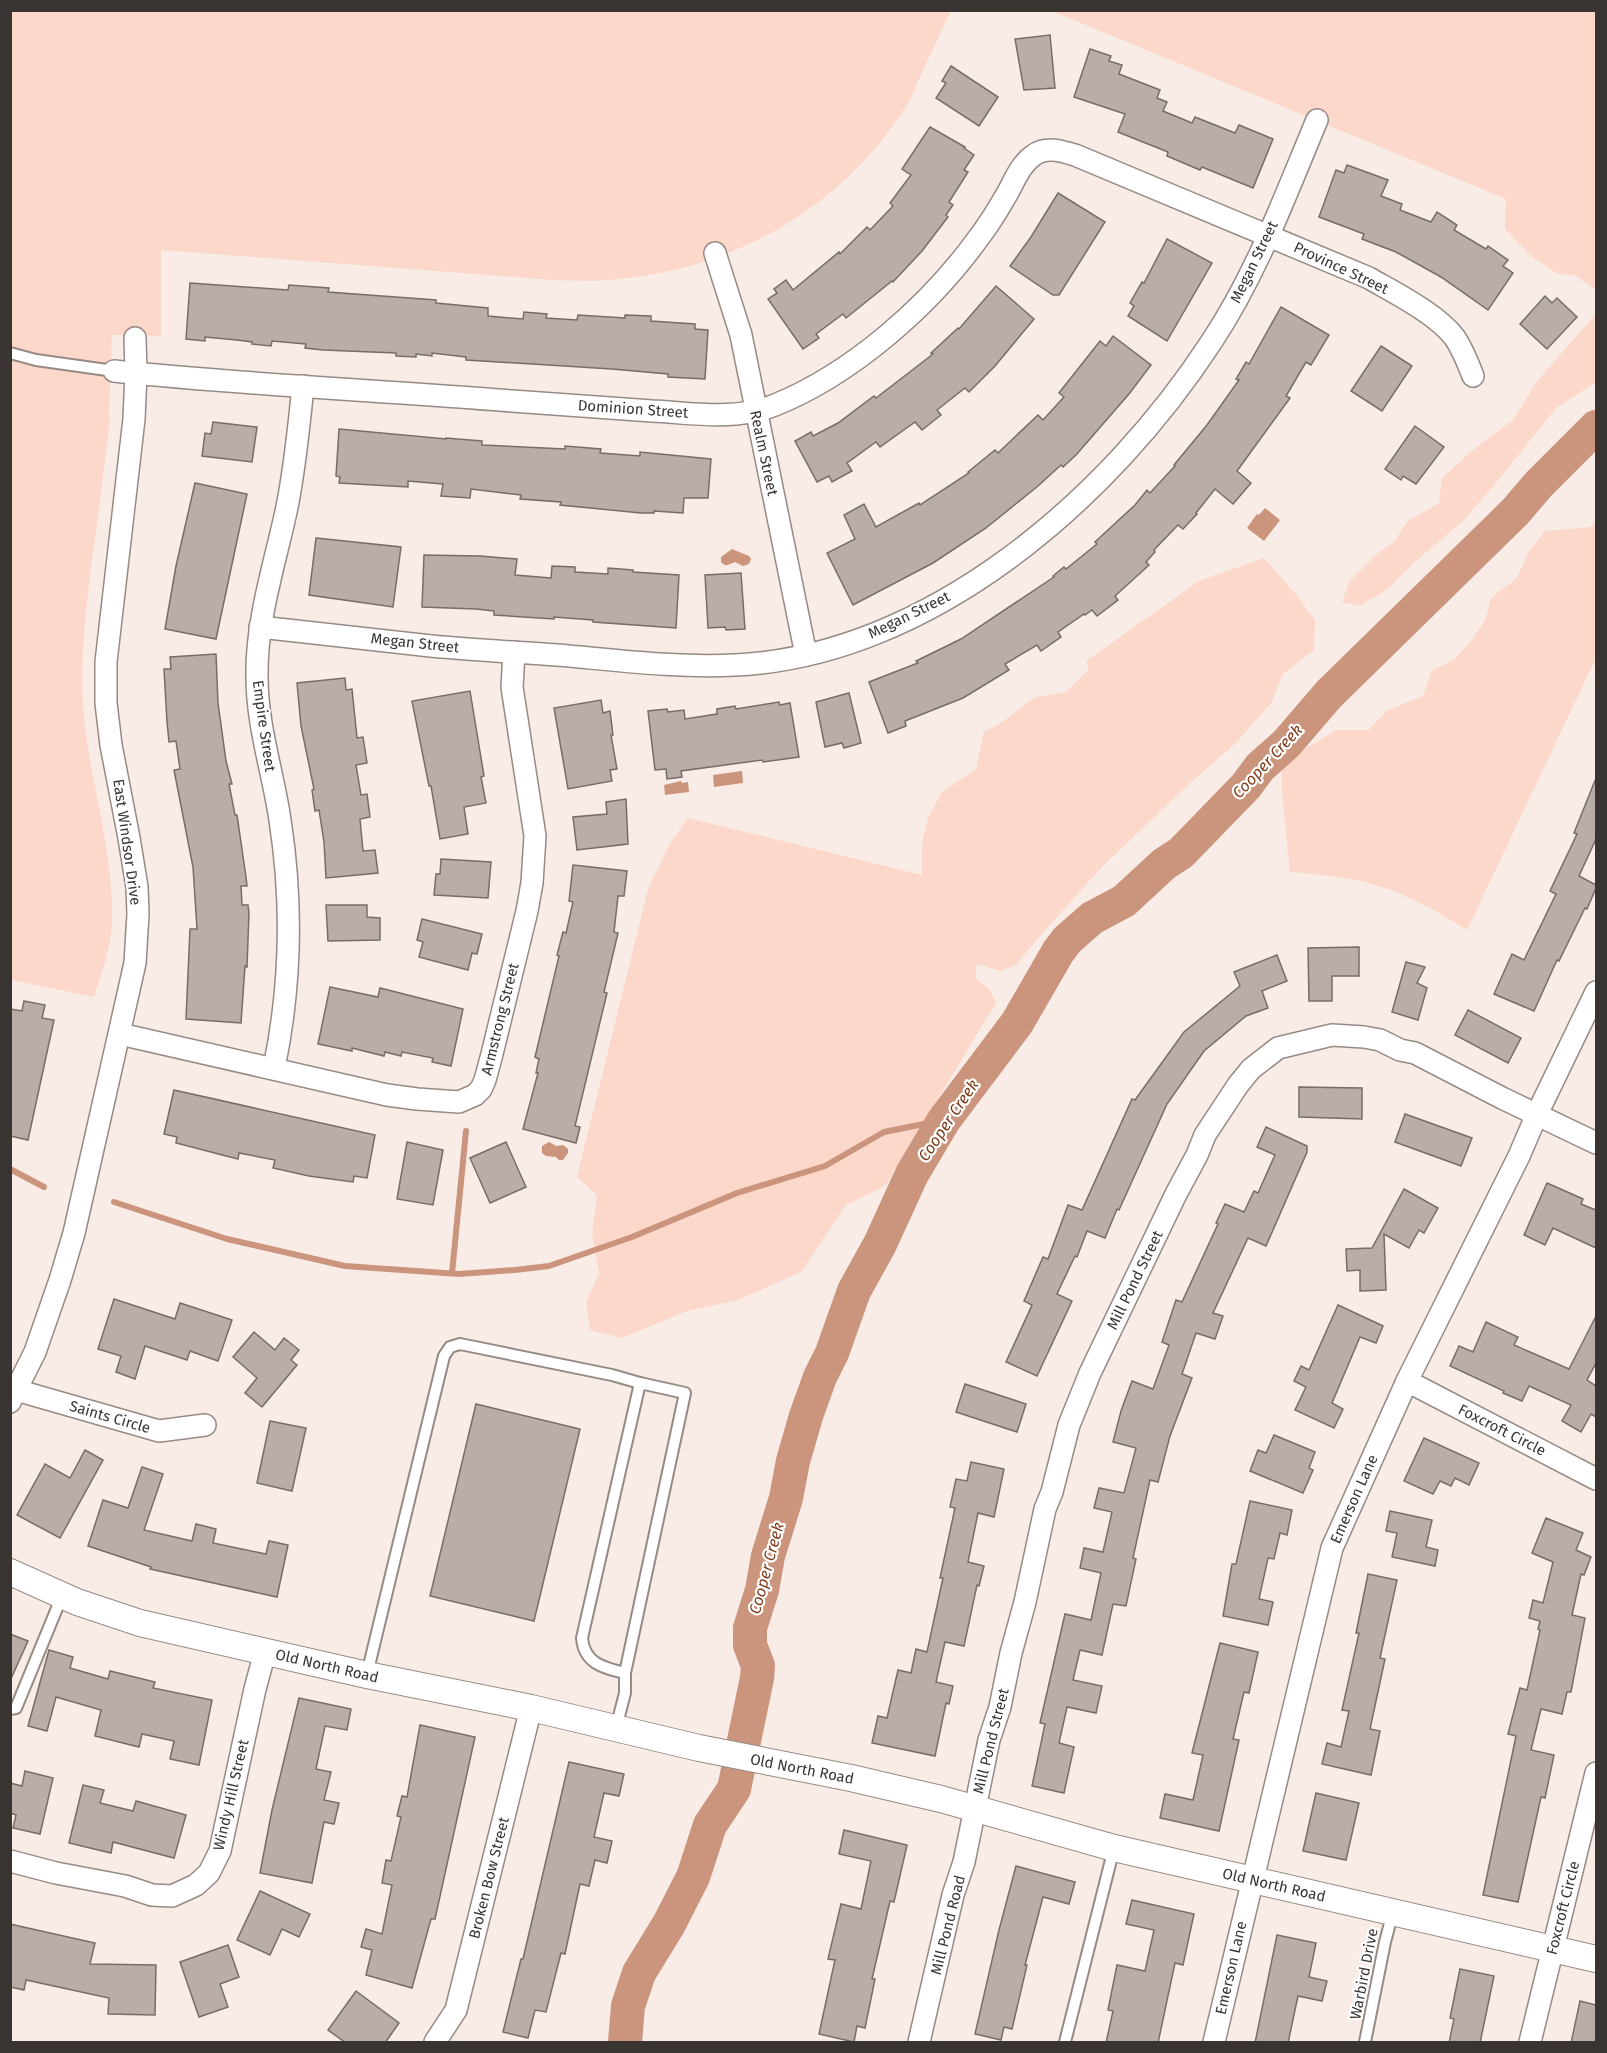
<svg xmlns="http://www.w3.org/2000/svg" width="1607" height="2053" font-family="'Fira Sans',sans-serif">
	<rect width="100%" height="100%" fill="#f9ece7"/>
	<g fill="#fbd8c9">
		<path d="M10 11H951C941 31 932 52 922 72 917 83 913 95 907 105 841 210 731 271 608 280 590 282 572 280 554 280L161 250V336L112 335 109 415 110 419C105 461 100 503 94 546 87 598 80 651 83 705 88 777 114 848 112 922 111 948 102 972 94 997L11 980Z"/>
		<polygon points="1052,11 1596,11 1596,290 1575,275 1558,274 1532,257 1505,229 1506,199"/>
		<polygon points="1596,314 1596,382 1556,408 1495,484 1463,521 1416,561 1388,589 1360,606 1342,602 1349,582 1379,552 1393,543 1408,521 1439,503 1442,478 1473,450 1514,419 1537,381"/>
		<path d="M1596 521V658L1467 930C1441 914 1415 898 1385 888 1355 877 1321 875 1290 872L1282 794V771L1294 753 1314 744 1336 730H1369L1386 711 1423 696 1431 671 1455 659 1472 640 1485 620 1491 598 1517 578 1529 551 1545 531 1591 527Z"/>
		<polygon points="1264,558 1294,592 1315,620 1314,650 1283,674 1271,703 1235,744 1191,782 1103,866 1038,938 1016,965 1000,971 977,964 975,978 990,990 996,1003 885,1186 846,1205 801,1272 738,1300 687,1311 622,1338 590,1330 586,1302 599,1273 592,1234 597,1195 577,1177 648,889 670,843 688,818 922,875 922,843 928,818 941,793 976,769 984,732 1002,722 1036,697 1066,692 1089,669 1086,661 1199,581"/>
	</g>
	<g fill="#cb947c">
		<polygon points="1265,508 1280,520 1264,541 1247,528 1257,514 1259,515"/>
		<path d="M732 549 749 556 751 559 749 564 743 566 735 562C729 564 726 568 721 562V557Z"/>
		<polygon points="742,771 743,783 714,787 713,775"/>
		<polygon points="681,781 682,783 688,782 689,792 665,795 664,785"/>
		<polygon points="549,1142 556,1146 563,1145 568,1149 568,1153 563,1160 559,1160 556,1157 546,1156 542,1153 542,1146"/>
	</g>
	<g fill="none" stroke-linecap="round" stroke-linejoin="round">
		<g stroke="#cb947c" stroke-width="6">
			<polyline points="10,1169 44,1187"/>
			<polyline points="114,1202 227,1239 345,1266 459,1274 515,1270 549,1266 632,1237 737,1193 825,1166 884,1132 944,1120"/>
			<polyline points="452,1273 466,1131"/>
		</g>
		<polyline stroke="#cb947c" stroke-width="34" points="625,2042 628,2006 639,1973 669,1924 693,1877 710,1825 734,1789 757,1678 758,1666 750,1645 750,1628 762,1590 768,1556 786,1498 793,1461 806,1416 820,1377 832,1353 854,1291 880,1244 912,1174 944,1120 1017,1023 1058,952 1067,940 1092,918 1124,901 1164,864 1181,853 1246,786 1260,767 1286,744 1329,694 1515,512 1539,484 1596,427"/>
	</g>
	<g fill="#b9ada8" stroke="#776c67" stroke-width="1.5">
		<polygon points="1050,35 1055,88 1024,90 1015,39"/>
		<polygon points="1090,49 1111,56 1109,61 1122,65 1119,74 1160,90 1157,98 1167,102 1163,111 1192,123 1195,117 1235,133 1239,125 1273,139 1253,188 1202,167 1200,170 1167,156 1168,152 1118,132 1125,114 1074,97"/>
		<polygon points="951,66 998,97 979,126 936,98 946,83 942,81"/>
		<polygon points="930,127 965,147 964,148 974,155 964,170 968,172 949,202 953,205 946,215 948,217 922,251 893,282 892,281 846,318 843,314 816,334 819,338 803,349 768,299 777,293 774,289 786,280 793,290 839,252 840,254 867,227 870,230 893,206 890,203 911,175 902,169"/>
		<polygon points="1347,165 1388,180 1381,196 1402,204 1400,210 1431,222 1437,212 1457,225 1454,230 1486,249 1488,246 1508,260 1503,266 1513,273 1488,310 1441,277 1396,252 1362,239 1364,234 1319,217 1336,170 1344,173"/>
		<polygon points="1058,193 1105,222 1059,295 1053,295 1010,266 1031,237"/>
		<polygon points="1167,239 1212,263 1167,341 1128,316 1134,306 1130,303 1142,282 1144,283"/>
		<polygon points="190,283 288,290 289,285 329,288 328,292 436,300 436,303 488,308 488,316 523,319 524,312 547,314 546,318 577,320 578,315 625,318 625,315 651,316 651,321 695,324 695,329 708,330 705,379 668,377 668,374 612,369 466,360 466,357 432,353 432,356 416,354 416,357 396,356 396,353 323,350 305,348 306,344 272,341 271,346 252,344 252,342 237,340 205,337 205,341 186,339"/>
		<polygon points="996,286 1034,319 995,366 969,392 965,388 937,410 941,415 922,430 915,422 880,447 876,442 847,463 852,471 832,482 829,476 817,482 795,441 811,432 813,436 838,423 874,396 876,398 933,354 931,353 958,328 959,329"/>
		<polygon points="1545,296 1552,303 1557,298 1577,317 1547,349 1520,324"/>
		<polygon points="1281,307 1329,335 1311,365 1306,362 1286,396 1290,398 1237,471 1251,483 1233,504 1215,489 1196,513 1197,514 1183,529 1178,525 1154,550 1155,552 1146,562 1149,565 1115,596 1118,600 1097,616 1092,610 1085,615 1084,614 1058,632 1061,637 1041,651 1037,645 1005,664 1009,670 963,698 905,721 906,726 888,733 869,682 918,663 916,661 961,639 1054,577 1053,576 1064,567 1066,569 1097,544 1095,542 1135,505 1147,490 1150,493 1175,466 1174,465 1207,425 1239,380 1236,379 1246,362 1249,364"/>
		<polygon points="1113,336 1151,365 1129,394 1076,455 1063,467 1061,465 1038,486 986,528 933,563 853,605 827,553 855,539 844,515 864,504 876,527 919,503 920,505 969,473 968,472 995,450 998,453 1038,415 1043,420 1064,397 1059,393 1100,341 1106,346"/>
		<polygon points="1381,346 1412,366 1382,411 1351,391"/>
		<polygon points="213,422 257,427 252,462 202,456 205,433 211,434"/>
		<polygon points="1415,426 1444,447 1416,484 1403,476 1401,480 1385,469"/>
		<polygon points="339,429 446,439 446,438 482,441 482,445 565,449 565,446 601,449 600,453 640,456 640,452 711,459 708,498 684,498 683,513 654,511 654,513 641,513 560,505 561,502 520,499 521,495 471,489 470,498 441,496 443,484 408,481 408,487 339,483 340,477 336,476"/>
		<polygon points="195,483 247,494 216,639 165,629 176,566"/>
		<polygon points="316,538 401,547 393,607 309,595"/>
		<polygon points="424,555 480,556 517,559 515,575 551,578 552,566 575,567 575,572 608,574 608,568 633,570 633,572 679,575 676,628 593,622 593,620 554,617 554,619 494,615 494,611 476,609 422,607"/>
		<polygon points="741,573 745,629 726,630 725,627 708,628 705,575"/>
		<polygon points="216,654 218,703 226,761 232,784 229,784 235,815 237,815 246,877 247,886 241,886 242,905 248,905 249,913 247,967 245,966 241,1023 186,1019 190,929 197,929 193,867 174,770 180,769 176,741 169,742 167,722 164,669 171,669 170,657"/>
		<polygon points="345,678 346,690 352,689 357,738 363,737 367,763 356,765 361,795 367,794 370,817 360,819 363,851 375,850 378,873 326,878 324,842 319,810 315,811 312,790 314,789 301,726 297,683"/>
		<polygon points="470,691 484,776 481,777 486,803 464,807 468,834 440,839 431,786 429,786 412,701"/>
		<polygon points="849,693 861,743 844,748 842,743 825,747 816,702"/>
		<polygon points="601,700 603,713 610,711 613,735 611,735 617,769 610,770 612,781 568,789 554,708"/>
		<polygon points="779,702 780,705 790,703 799,757 763,762 762,760 681,771 682,777 667,779 666,769 655,770 648,711 667,709 668,712 684,710 685,719 717,714 717,709 735,706 736,709"/>
		<polygon points="1596,778 1596,839 1579,876 1596,885 1596,888 1587,909 1585,908 1559,961 1557,960 1534,1011 1494,994 1512,954 1524,960 1556,894 1550,891 1577,834 1574,833"/>
		<polygon points="626,799 628,844 577,850 573,817 607,814 606,802"/>
		<polygon points="441,859 491,862 488,898 434,895 436,874 440,874"/>
		<polygon points="573,865 627,871 624,896 618,896 614,932 618,933 604,992 607,993 575,1126 580,1127 576,1143 523,1129 538,1073 536,1073 539,1059 535,1057 559,956 557,955 563,932 566,933 573,902 569,901"/>
		<polygon points="326,905 367,905 367,917 380,918 380,940 328,941"/>
		<polygon points="422,919 482,934 477,954 472,953 468,970 419,957 423,942 417,940"/>
		<polygon points="1359,947 1359,976 1332,976 1332,1001 1309,1001 1308,948"/>
		<polygon points="1277,955 1287,981 1262,991 1268,1008 1246,1016 1204,1051 1167,1104 1119,1210 1117,1209 1105,1238 1087,1231 1077,1257 1075,1256 1057,1294 1072,1301 1037,1376 1006,1362 1032,1305 1024,1301 1043,1257 1048,1259 1068,1205 1082,1210 1132,1099 1135,1100 1184,1032 1240,986 1234,972"/>
		<polygon points="1406,962 1425,967 1417,983 1427,988 1418,1020 1392,1012"/>
		<polygon points="330,987 378,997 380,988 463,1009 451,1066 432,1062 433,1058 402,1052 401,1056 385,1052 384,1056 352,1048 352,1051 318,1044"/>
		<polygon points="24,1001 45,1005 42,1018 54,1020 28,1140 10,1136 10,1009 22,1011"/>
		<polygon points="1468,1010 1521,1038 1508,1063 1455,1035"/>
		<polygon points="1299,1087 1362,1088 1362,1119 1299,1117"/>
		<polygon points="174,1090 375,1135 367,1178 354,1176 353,1182 309,1176 273,1168 275,1160 239,1153 238,1159 176,1143 177,1137 164,1134"/>
		<polygon points="1405,1114 1472,1138 1461,1166 1395,1142"/>
		<polygon points="1266,1127 1307,1146 1307,1152 1266,1246 1248,1238 1213,1313 1223,1316 1215,1339 1196,1333 1182,1374 1192,1378 1170,1436 1158,1482 1150,1480 1133,1558 1136,1559 1126,1606 1113,1604 1102,1655 1080,1650 1073,1680 1102,1686 1096,1713 1067,1707 1059,1743 1074,1747 1064,1793 1032,1786 1045,1724 1040,1723 1065,1614 1091,1620 1101,1573 1080,1568 1084,1548 1103,1552 1112,1512 1094,1508 1099,1488 1124,1493 1136,1448 1113,1442 1121,1411 1132,1381 1153,1389 1169,1345 1162,1342 1176,1300 1182,1302 1218,1224 1216,1223 1225,1204 1244,1212 1254,1191 1258,1193 1275,1155 1257,1147"/>
		<polygon points="407,1142 443,1150 433,1205 397,1199"/>
		<polygon points="506,1142 526,1187 490,1203 470,1158"/>
		<polygon points="1547,1183 1583,1199 1581,1204 1596,1210 1596,1248 1553,1228 1545,1245 1524,1235"/>
		<polygon points="1404,1189 1438,1208 1424,1233 1419,1230 1409,1248 1384,1234 1386,1290 1360,1291 1360,1270 1347,1271 1346,1249 1372,1248"/>
		<polygon points="114,1299 175,1319 180,1303 232,1320 218,1361 190,1351 187,1360 145,1346 135,1379 116,1372 121,1356 98,1349"/>
		<polygon points="1338,1305 1383,1326 1376,1343 1360,1337 1332,1403 1343,1409 1334,1428 1295,1410 1306,1387 1294,1381 1301,1366 1309,1370"/>
		<polygon points="1596,1316 1596,1363 1587,1380 1596,1386 1596,1417 1591,1414 1581,1432 1562,1421 1571,1405 1529,1386 1522,1401 1503,1393 1504,1391 1450,1366 1459,1346 1473,1352 1486,1322 1518,1337 1514,1345 1569,1369"/>
		<polygon points="254,1332 275,1350 284,1338 299,1350 291,1360 297,1365 262,1407 245,1393 257,1378 233,1357"/>
		<polygon points="965,1384 1026,1404 1017,1432 956,1412"/>
		<polygon points="476,1404 580,1429 534,1621 430,1596"/>
		<polygon points="270,1421 306,1428 292,1491 257,1483"/>
		<polygon points="1274,1435 1315,1452 1309,1468 1313,1470 1303,1493 1250,1471 1258,1450 1266,1453"/>
		<polygon points="1424,1438 1479,1463 1469,1485 1455,1478 1451,1486 1440,1481 1433,1494 1404,1481"/>
		<polygon points="85,1450 103,1460 60,1538 17,1515 45,1464 70,1478"/>
		<polygon points="971,1462 1004,1469 994,1517 978,1513 968,1562 984,1566 979,1586 977,1585 964,1646 945,1642 936,1682 953,1686 949,1704 946,1703 935,1756 872,1743 878,1716 887,1718 898,1670 911,1673 916,1649 927,1652 943,1578 940,1578 955,1508 950,1507 956,1479 967,1481"/>
		<polygon points="142,1467 163,1474 144,1530 192,1541 196,1524 216,1529 213,1543 266,1554 269,1541 288,1545 277,1597 150,1569 151,1567 88,1546 103,1500 128,1508"/>
		<polygon points="1250,1501 1292,1510 1287,1535 1280,1533 1274,1559 1268,1558 1259,1599 1273,1602 1268,1625 1223,1616 1232,1564 1236,1564"/>
		<polygon points="1390,1511 1432,1520 1426,1547 1438,1550 1435,1566 1392,1557 1397,1533 1386,1531"/>
		<polygon points="1546,1518 1583,1533 1576,1550 1591,1557 1584,1575 1581,1574 1572,1615 1585,1618 1571,1692 1567,1692 1562,1714 1541,1709 1531,1750 1554,1755 1545,1798 1541,1797 1518,1902 1483,1895 1516,1736 1508,1734 1520,1688 1527,1690 1540,1630 1538,1629 1540,1621 1529,1618 1533,1600 1543,1603 1553,1562 1532,1553"/>
		<polygon points="1368,1574 1397,1580 1380,1658 1385,1659 1370,1729 1380,1731 1371,1775 1322,1764 1327,1743 1341,1747 1349,1711 1342,1710 1359,1633 1356,1633"/>
		<polygon points="10,1634 28,1641 10,1681"/>
		<polygon points="1220,1643 1258,1652 1249,1693 1244,1692 1233,1739 1239,1740 1219,1831 1160,1818 1165,1794 1193,1800 1203,1755 1192,1753"/>
		<polygon points="49,1650 73,1657 70,1668 108,1679 110,1671 155,1682 153,1688 212,1700 199,1765 170,1759 174,1741 142,1734 139,1747 95,1736 101,1710 56,1697 47,1731 28,1726"/>
		<polygon points="299,1698 351,1709 347,1730 325,1726 316,1769 331,1772 324,1800 339,1803 334,1824 324,1822 312,1883 260,1873 272,1810"/>
		<polygon points="420,1725 475,1737 435,1919 431,1919 412,1988 366,1975 372,1950 361,1947 366,1929 382,1934 392,1885 382,1883 386,1860 391,1861 401,1817 397,1816 402,1796 407,1797"/>
		<polygon points="569,1762 624,1774 619,1796 604,1793 594,1837 612,1841 607,1863 595,1860 589,1886 580,1884 565,1954 561,1953 546,2012 535,2010 528,2038 503,2032 521,1959 523,1959"/>
		<polygon points="25,1771 53,1778 40,1834 13,1828 16,1815 10,1813 10,1783 22,1786"/>
		<polygon points="83,1785 104,1790 100,1803 133,1811 136,1801 186,1815 174,1858 113,1842 111,1853 69,1843"/>
		<polygon points="1316,1793 1359,1803 1346,1860 1303,1851"/>
		<polygon points="844,1830 907,1845 894,1902 890,1901 872,1979 875,1979 865,2028 857,2026 854,2042 819,2034 835,1960 828,1959 841,1904 861,1909 871,1861 839,1854"/>
		<polygon points="1016,1866 1075,1882 1069,1904 1043,1897 1025,1965 1027,1965 1012,2029 1004,2027 1001,2040 975,2034 999,1930"/>
		<polygon points="260,1891 310,1914 299,1937 282,1929 270,1955 237,1940"/>
		<polygon points="1132,1900 1194,1914 1183,1965 1175,1963 1158,2043 1106,2043 1113,2011 1108,2010 1117,1965 1145,1971 1154,1930 1126,1924"/>
		<polygon points="10,1924 95,1943 90,1964 156,1965 155,2015 108,2014 109,1998 26,1980 24,1990 10,1987"/>
		<polygon points="1277,1935 1316,1943 1309,1977 1327,1981 1322,2001 1298,1996 1288,2043 1255,2043"/>
		<polygon points="228,1945 239,1977 220,1984 228,2007 199,2017 180,1962"/>
		<polygon points="1460,1969 1494,1976 1480,2043 1449,2043 1454,2019 1450,2018"/>
		<polygon points="356,1991 399,2023 385,2043 346,2043 328,2030"/>
		<polygon points="1580,2001 1596,2005 1596,2043 1571,2043"/>
	</g>
	<g fill="none" stroke-linecap="round" stroke-linejoin="round">
		<defs>
			<g id="service">
				<polyline points="10,353 36,360 114,371"/>
				<polyline points="625,1673 685,1393 640,1383"/>
				<path d="M367 1674 444 1356 450 1347 460 1344 612 1375 640 1383 582 1638C584 1663 603 1668 625 1673V1693L616 1728"/>
				<polyline points="10,1709 16,1708 62,1596"/>
				<polyline points="1065,2042 1114,1848"/>
				<polyline points="1365,2042 1385,1942 1393,1912"/>
			</g>
			<g id="minor">
				<polyline points="715,253 741,335 806,655"/>
				<path d="M114 371C246 385 380 390 512 401 559 404 605 408 652 411 693 413 736 421 775 405 852 374 929 306 977 240 987 227 996 213 1004 199 1013 185 1019 165 1034 155 1046 146 1062 151 1075 155L1369 278C1395 293 1437 314 1455 338 1463 350 1468 363 1473 376"/>
				<path d="M260 627C317 633 374 640 431 646 473 650 515 652 557 655 616 660 676 668 735 665 930 656 1110 498 1212 341 1257 273 1285 196 1317 120"/>
				<polyline points="120,1034 387,1095 417,1099 459,1102 475,1095 481,1089 485,1080 492,1054 527,911 532,883 535,836 512,687 514,652"/>
				<path d="M274 1068C291 986 293 904 280 820 273 772 257 726 257 677 256 619 275 564 287 507 295 467 299 427 303 386"/>
				<polyline points="1407,1381 1596,1479"/>
				<polyline points="16,1390 159,1431 205,1425"/>
				<polyline points="10,1402 35,1352 60,1280 74,1233 135,963 138,914 137,887 129,838 111,745 106,703 106,662 134,419 136,373 135,338"/>
				<polyline points="10,1861 56,1873 125,1886 152,1895 172,1896 196,1885 209,1873 220,1851 255,1689 265,1652"/>
				<polyline points="435,2042 456,2010 531,1708"/>
				<polyline points="919,2042 953,1895 964,1862 989,1740 1000,1707 1011,1653 1025,1602 1045,1509 1052,1492 1069,1425 1090,1373 1176,1194 1197,1155 1205,1135 1238,1085 1251,1069 1278,1048 1332,1035 1364,1037 1380,1040 1400,1050 1415,1053 1502,1098 1596,1143"/>
				<polyline points="1214,2042 1332,1548 1407,1381 1519,1156 1537,1114 1596,992"/>
				<polyline points="1530,2042 1596,1773"/>
			</g>
			<polyline id="tertiary" points="10,1572 77,1602 140,1623 367,1675 531,1708 699,1748 851,1778 941,1799 1114,1848 1596,1959"/>
		</defs>
		<use href="#service" stroke="#968a85" stroke-width="14"/>
		<use href="#minor" stroke="#968a85" stroke-width="24"/>
		<use href="#tertiary" stroke="#968a85" stroke-width="28"/>
		<use href="#service" stroke="#fff" stroke-width="10"/>
		<use href="#minor" stroke="#fff" stroke-width="21"/>
		<use href="#tertiary" stroke="#fff" stroke-width="26"/>
	</g>
	<g text-anchor="middle" stroke-width="4.5" stroke-linejoin="round" paint-order="stroke">
		<g font-size="15" fill="#393432" stroke="#fff">
			<text transform="translate(1254 262) rotate(-64)" y="5">Megan Street</text>
			<text transform="translate(1341 268) rotate(25)" y="5">Province Street</text>
			<text transform="translate(633 409) rotate(4)" y="5">Dominion Street</text>
			<text transform="translate(764 453) rotate(78)" y="5">Realm Street</text>
			<text transform="translate(909 615) rotate(-26)" y="5">Megan Street</text>
			<text transform="translate(415 643) rotate(6)" y="5">Megan Street</text>
			<text transform="translate(264 726) rotate(82)" y="5">Empire Street</text>
			<text transform="translate(127 842) rotate(82)" y="5">East Windsor Drive</text>
			<text transform="translate(500 1019) rotate(-76)" y="5">Armstrong Street</text>
			<text transform="translate(1135 1280) rotate(-64)" y="5">Mill Pond Street</text>
			<text transform="translate(110 1417) rotate(16)" y="5">Saints Circle</text>
			<text transform="translate(1502 1430) rotate(27)" y="5">Foxcroft Circle</text>
			<text transform="translate(1354 1499) rotate(-66)" y="5">Emerson Lane</text>
			<text transform="translate(327 1666) rotate(13)" y="5">Old North Road</text>
			<text transform="translate(991 1741) rotate(-76)" y="5">Mill Pond Street</text>
			<text transform="translate(802 1769) rotate(11)" y="5">Old North Road</text>
			<text transform="translate(231 1795) rotate(-77)" y="5">Windy Hill Street</text>
			<text transform="translate(489 1878) rotate(-76)" y="5">Broken Bow Street</text>
			<text transform="translate(1274 1885) rotate(13)" y="5">Old North Road</text>
			<text transform="translate(1563 1908) rotate(-76)" y="5">Foxcroft Circle</text>
			<text transform="translate(948 1925) rotate(-76)" y="5">Mill Pond Road</text>
			<text transform="translate(1231 1968) rotate(-77)" y="5">Emerson Lane</text>
			<text transform="translate(1364 1974) rotate(-79)" y="5">Warbird Drive</text>
		</g>
		<g font-size="16" font-style="italic" fill="#803b19" stroke="#fff">
			<text transform="translate(1267 761) rotate(-47)" y="6">Cooper Creek</text>
			<text transform="translate(948 1120) rotate(-56)" y="6">Cooper Creek</text>
			<text transform="translate(766 1568) rotate(-75)" y="6">Cooper Creek</text>
		</g>
	</g>
	<rect width="1607" height="2053" fill="none" stroke="#393432" stroke-width="24"/>
</svg>
